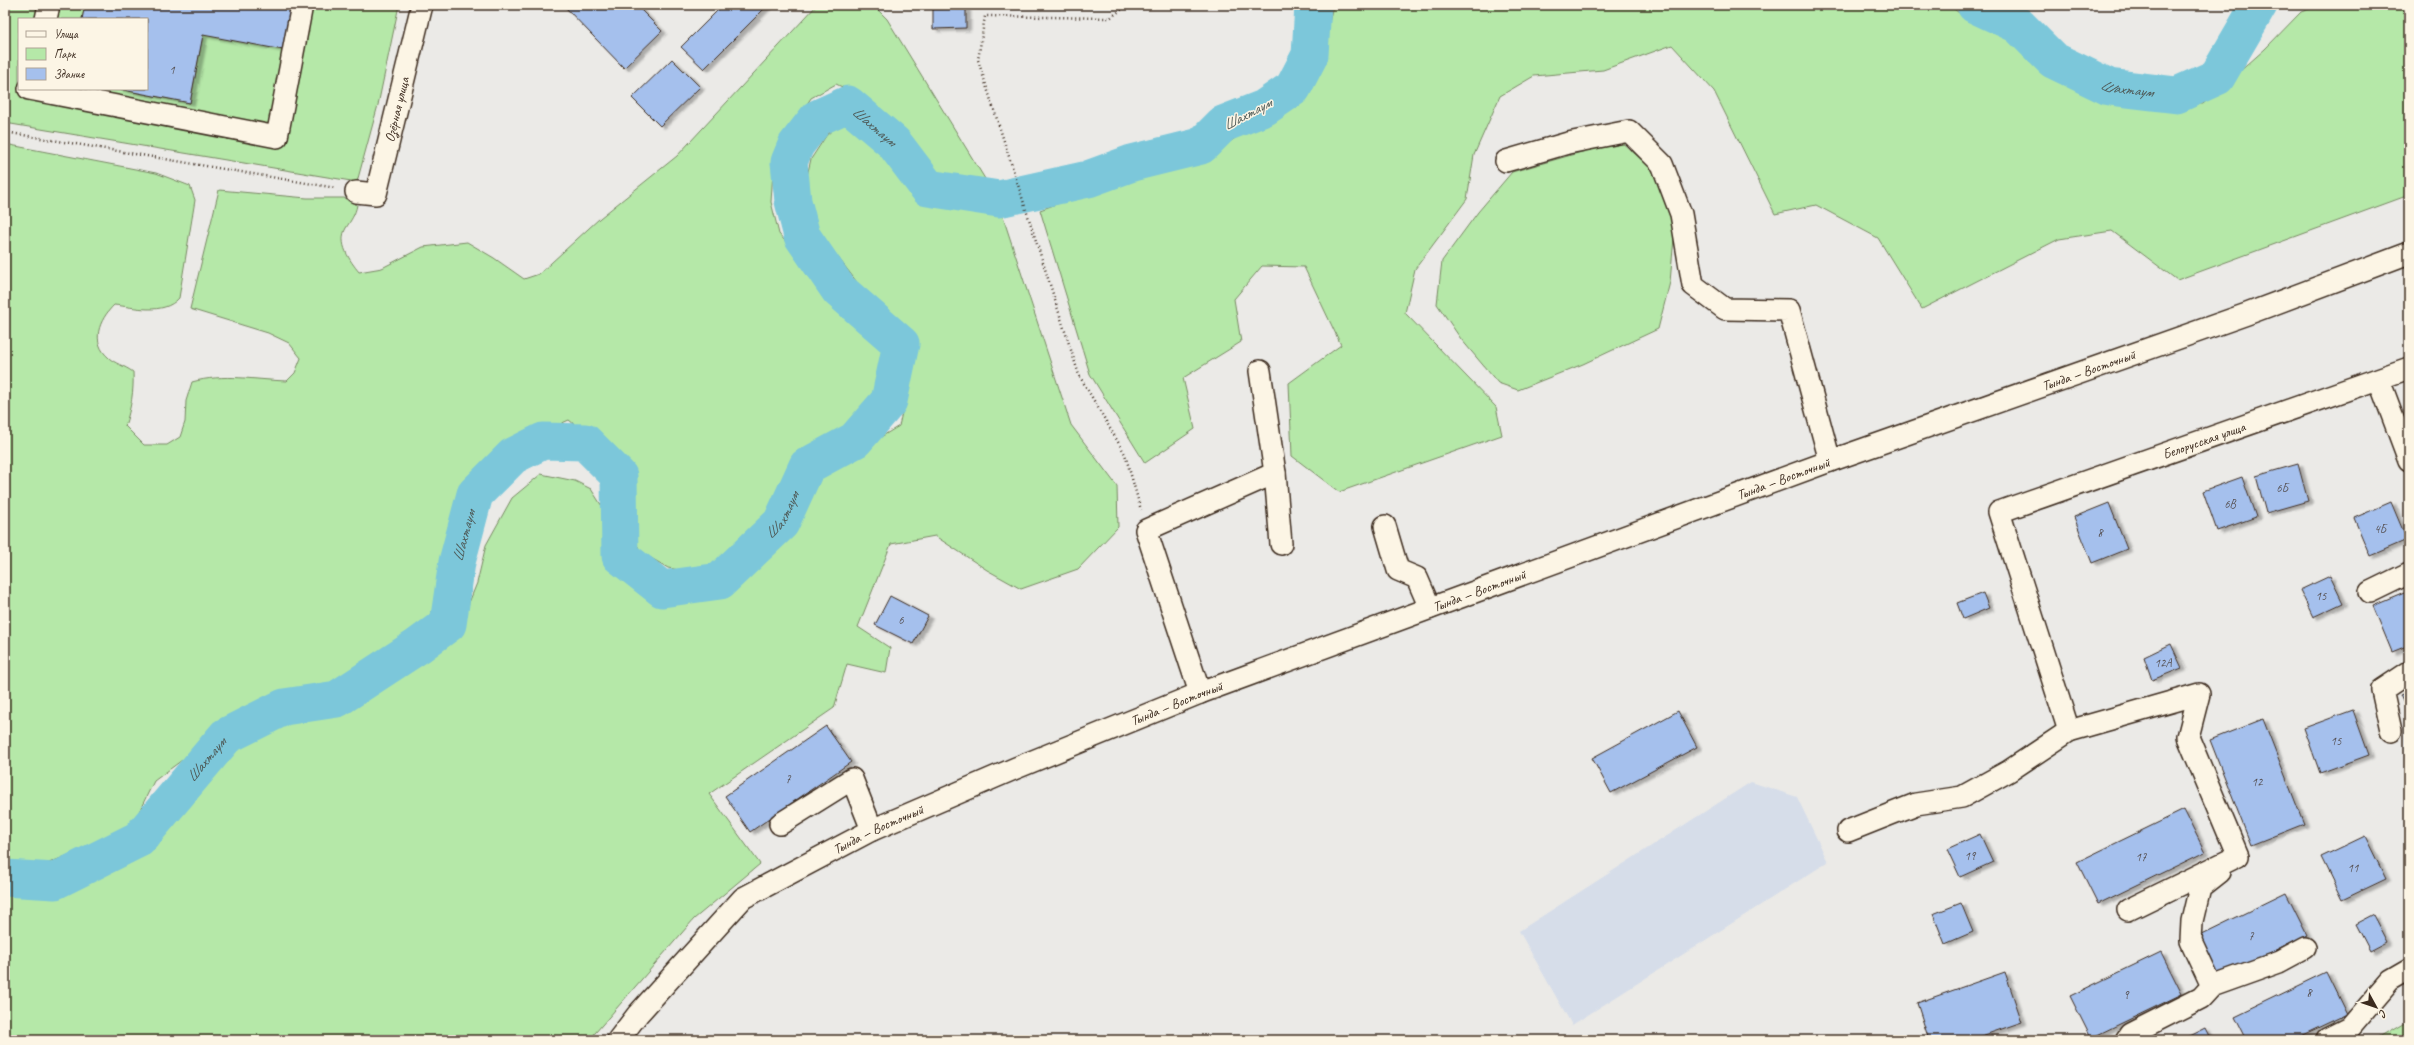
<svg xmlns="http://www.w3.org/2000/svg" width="2414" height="1045" font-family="Caveat,sans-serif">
	<defs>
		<filter id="shadow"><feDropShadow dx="4.5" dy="2.5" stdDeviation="1" flood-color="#0004"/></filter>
	</defs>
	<rect width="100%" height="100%" fill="#ebeae7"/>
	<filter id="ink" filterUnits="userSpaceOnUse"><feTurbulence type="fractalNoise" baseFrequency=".025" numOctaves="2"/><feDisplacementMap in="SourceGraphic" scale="8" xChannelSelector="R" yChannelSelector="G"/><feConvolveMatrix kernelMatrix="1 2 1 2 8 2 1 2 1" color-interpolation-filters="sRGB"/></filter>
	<g filter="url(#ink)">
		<polygon fill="#d6dde9" points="1751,782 1797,797 1828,862 1572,1025 1519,931"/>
		<g fill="#b5e8a8" stroke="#788963">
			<polygon points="5,5 85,5 82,19 19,19 19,89 118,89 190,103 203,35 292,5 399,5 378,105 357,182 5,123"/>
			<path d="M817 5H873L887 19 990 187 928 172 892 125 861 96 836 84 811 98 774 154 771 202 779 234 804 263 851 312 881 337 887 367 874 403 853 432 826 440 801 462 773 518 737 554 708 575 668 568 641 552 629 530 632 486 618 460 569 420 496 452 475 471 463 501 448 582 424 625 338 690 290 696 237 719 154 781 130 830 34 869 5 865V144L156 173 190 186 195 200 179 298C163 316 134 307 114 305 99 320 90 342 109 358 114 363 125 366 133 372 134 391 131 408 125 426L144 445H167L180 437 185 422 186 401 192 382C223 373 255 380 287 381L295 373 301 358 289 343 268 333 190 309 219 190 307 198H344L357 205C355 215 351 220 346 228 337 243 350 261 359 272L382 268 423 247 467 242 494 258 524 279 539 274 600 218 677 156Z"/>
			<polygon points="1333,5 1949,5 1969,21 2010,37 2060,79 2134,101 2203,104 2265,49 2301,12 2320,5 2409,5 2409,195 2177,280 2112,231 2059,239 1922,309 1878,238 1816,205 1775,214 1714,91 1672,45 1603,70 1534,76 1500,96 1474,155 1467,199 1415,269 1405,313 1496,407 1502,435 1339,492 1292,456 1289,383 1341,345 1304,267 1262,266 1234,299 1241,342 1183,378 1195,429 1145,463 1090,374 1040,210 1112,184 1166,172 1210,156 1303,90 1322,55"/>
			<polygon points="840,123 862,131 884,145 927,199 1002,214 1071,425 1117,486 1118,527 1078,569 1021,589 987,570 935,536 891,544 858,627 890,648 886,673 847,664 834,708 709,794 760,864 694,919 589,1040 5,1040 5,892 47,895 106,874 132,861 160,838 177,807 221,756 249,738 294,719 339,710 402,672 430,652 458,630 477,583 486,545 512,498 541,474 575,481 591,489 607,514 605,544 618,570 635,582 672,599 708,595 748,571 789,530 808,495 828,469 899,426 911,373 910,345 872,302 815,227 803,193 811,159 826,136"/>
			<polygon points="1620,141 1656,172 1675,227 1670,282 1658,329 1583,364 1518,390 1498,383 1461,339 1437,304 1442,261 1478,212 1512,172"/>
			<polygon points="2409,1019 2409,1040 2375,1040 2409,1020"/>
		</g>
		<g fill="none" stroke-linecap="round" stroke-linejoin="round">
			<g stroke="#7bc7da" stroke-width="37">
				<path id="s1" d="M1975 5 2018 25 2053 60 2109 87 2177 95 2217 77 2259 5"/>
				<path id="s2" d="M5 878 55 881 139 839 226 736 284 707 337 699 418 646 448 624 457 562 475 494 513 456 543 441 585 442 619 476 620 556 662 589 720 581 781 523 807 466 855 440 889 401 901 344 839 290 802 236 793 201 789 162 796 145 817 118 848 104 894 143 928 188 999 199 1088 179 1132 163 1201 146 1223 124 1264 108 1293 88 1310 55 1313 5"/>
			</g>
		</g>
		<g fill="#a5c0ed" stroke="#3b2a1e" filter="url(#shadow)">
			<polygon points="85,5 292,5 283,50 203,35 190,103 118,89 147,89 147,19 82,19"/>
			<polygon points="563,5 636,5 662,31 624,68"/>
			<polygon points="723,5 768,5 704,69 681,47"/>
			<polygon points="966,8 966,28 933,29 933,9"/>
			<polygon points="672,59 700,87 660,126 632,98"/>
			<polygon points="2298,464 2308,501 2266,513 2256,476"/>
			<polygon points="2242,477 2256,517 2217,531 2203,491"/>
			<polygon points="2391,502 2407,540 2370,556 2354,518"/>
			<polygon points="2109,503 2127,549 2092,563 2074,517"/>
			<polygon points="2330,576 2343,603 2313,617 2300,590"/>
			<polygon points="2409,591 2409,645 2392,652 2373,606"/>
			<polygon points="1983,593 1989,608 1963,619 1957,603"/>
			<polygon points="890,596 928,616 913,644 875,625"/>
			<polygon points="2171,644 2182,668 2152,680 2144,657"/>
			<polygon points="2409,691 2409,715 2400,695"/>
			<polygon points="2353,710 2369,755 2320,773 2304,728"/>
			<polygon points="1678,711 1697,747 1611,793 1592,758"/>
			<polygon points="2263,719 2304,824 2251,845 2210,740"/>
			<polygon points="826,726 851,762 750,832 725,796"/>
			<polygon points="2184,810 2205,852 2098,904 2077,862"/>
			<polygon points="1980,834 1993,862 1960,877 1947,849"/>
			<polygon points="2365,836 2386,879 2342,900 2321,857"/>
			<polygon points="2286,893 2307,935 2216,980 2196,937"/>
			<polygon points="1961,903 1973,932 1945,944 1933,914"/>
			<polygon points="2373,915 2387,942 2370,951 2356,924"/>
			<polygon points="2161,952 2182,994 2091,1038 2070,996"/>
			<polygon points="2005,972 2022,1022 1970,1040 1929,1040 1917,1003"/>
			<polygon points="2326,972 2347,1015 2294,1040 2247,1040 2235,1016"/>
			<polygon points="2206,1028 2212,1040 2182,1040"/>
		</g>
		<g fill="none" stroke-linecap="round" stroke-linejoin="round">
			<defs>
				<g id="minor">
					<polyline points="46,19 49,5"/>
					<polyline points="29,89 277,137 302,5"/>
					<polyline points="1506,161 1568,143 1629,131 1662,164 1681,214 1693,285 1725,309 1789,310 1830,461"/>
					<path id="s3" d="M356 192 376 194 422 5"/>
					<polyline points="1260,371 1275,473"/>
					<polyline points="2379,380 2409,460"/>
					<polyline points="1385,526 1398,570 1417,578 1430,608"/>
					<polyline points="2370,592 2409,573"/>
					<polyline points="1200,693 1146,530 1275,473 1281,544"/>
					<polyline points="2391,731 2382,690 2409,672"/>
					<polyline points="780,824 852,779 872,830"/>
					<polyline points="1848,831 1916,804 1962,797 2009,771 2069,731"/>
					<path id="s4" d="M2128 910 2238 856 2188 737 2199 694 2069 731 1999 512 2409 368"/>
					<polyline points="2212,986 2279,962 2305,948"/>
					<path id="s5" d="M618 1040 638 1014 743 898 872 830 1016 768 1200 693 1830 461 2247 314 2409 253"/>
					<polyline points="2126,1040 2130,1034 2201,998 2212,986 2191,941 2192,921 2200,887 2219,872"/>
					<polyline points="2327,1040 2349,1029 2390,981 2409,970"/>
				</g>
			</defs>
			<use href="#minor" stroke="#3b2a1e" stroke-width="24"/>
			<g stroke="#3b2a1e" stroke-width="2.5" stroke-dasharray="1 3" stroke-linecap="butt">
				<polyline points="1128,5 1110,18 985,16 978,60 1079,375 1125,454 1141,510"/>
				<polyline points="5,132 336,188"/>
			</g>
			<use href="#minor" stroke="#fcf5e5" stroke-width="21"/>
		</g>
	</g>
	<g text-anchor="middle" stroke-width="3" stroke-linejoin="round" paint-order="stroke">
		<g font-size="12" fill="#565052">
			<text x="172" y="74">1</text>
			<text x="2282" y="492">6Б</text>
			<text x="2230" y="508">6В</text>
			<text x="2380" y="533">4Б</text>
			<text x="2100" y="537">8</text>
			<text x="2321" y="600">15</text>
			<text x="901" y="624">6</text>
			<text x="2163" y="667">12А</text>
			<text x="2336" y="745">15</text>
			<text x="788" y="783">7</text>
			<text x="2257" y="786">12</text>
			<text x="1970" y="860">19</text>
			<text x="2141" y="861">17</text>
			<text x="2353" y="872">11</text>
			<text x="2251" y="940">7</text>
			<text x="2309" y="997">8</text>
			<text x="2126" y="999">9</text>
		</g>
		<g font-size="14" fill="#3b2a1e" stroke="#fcf5e5">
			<text dy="5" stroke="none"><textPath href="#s3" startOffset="107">Озёрная улица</textPath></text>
			<text dy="5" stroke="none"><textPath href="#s5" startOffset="1636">Тында — Восточный</textPath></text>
			<text dy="5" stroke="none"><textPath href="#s4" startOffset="878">Белорусская улица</textPath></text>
			<text dy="5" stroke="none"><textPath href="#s5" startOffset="1312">Тында — Восточный</textPath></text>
			<text dy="5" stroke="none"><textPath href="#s5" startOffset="988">Тында — Восточный</textPath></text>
			<text dy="5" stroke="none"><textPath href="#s5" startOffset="665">Тында — Восточный</textPath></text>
			<text dy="5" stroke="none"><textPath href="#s5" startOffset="341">Тында — Восточный</textPath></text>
		</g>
		<g font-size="15" font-style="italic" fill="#4e5956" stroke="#fcf5e5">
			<text dy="5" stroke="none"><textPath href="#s1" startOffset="177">Шахтаум</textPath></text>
			<text transform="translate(1247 114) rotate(-28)" y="5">Шахтаум</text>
			<text dy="5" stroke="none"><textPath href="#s2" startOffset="1689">Шахтаум</textPath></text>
			<text dy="5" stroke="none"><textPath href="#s2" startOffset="1125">Шахтаум</textPath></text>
			<text dy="5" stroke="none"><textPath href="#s2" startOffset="621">Шахтаум</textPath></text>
			<text dy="5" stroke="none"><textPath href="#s2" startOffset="248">Шахтаум</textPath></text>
		</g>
	</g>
	<rect width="2414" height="1045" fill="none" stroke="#fcf5e5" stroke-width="20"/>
	<rect x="10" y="10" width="2394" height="1025" fill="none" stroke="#3b2a1e" stroke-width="1.5" filter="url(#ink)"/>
	<rect x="18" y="18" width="130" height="72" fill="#fcf5e5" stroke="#afa495"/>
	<rect x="26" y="31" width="20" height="6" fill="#fcf5e5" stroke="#afa495"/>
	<text x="54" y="38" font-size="12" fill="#3b2a1e">Улица</text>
	<rect x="26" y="48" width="20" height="12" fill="#b5e8a8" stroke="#afa495"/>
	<text x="54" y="58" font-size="12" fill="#3b2a1e">Парк</text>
	<rect x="26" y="68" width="20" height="12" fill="#a5c0ed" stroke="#afa495"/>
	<text x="54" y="78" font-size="12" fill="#3b2a1e">Здание</text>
	<g transform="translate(2376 1007) rotate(130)" stroke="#fcf5e5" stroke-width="3" paint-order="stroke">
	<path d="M0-3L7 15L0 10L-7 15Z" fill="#3b2a1e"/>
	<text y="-6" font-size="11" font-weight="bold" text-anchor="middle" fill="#3b2a1e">С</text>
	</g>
</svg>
